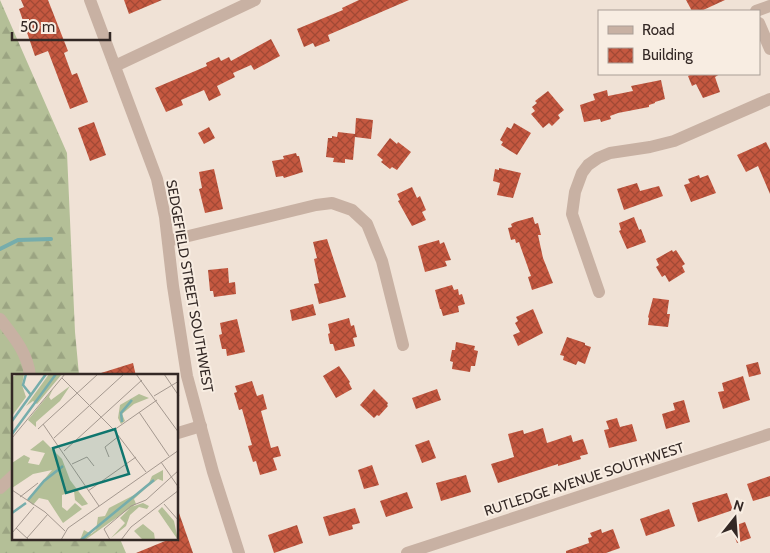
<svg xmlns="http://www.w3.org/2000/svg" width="770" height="553" font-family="Cabin,sans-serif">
	<defs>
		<pattern id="forest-firs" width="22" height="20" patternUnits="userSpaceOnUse" patternTransform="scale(1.25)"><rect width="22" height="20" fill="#b4bf97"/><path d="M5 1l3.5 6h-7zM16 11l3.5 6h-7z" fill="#9ba482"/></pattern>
		<pattern id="building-cross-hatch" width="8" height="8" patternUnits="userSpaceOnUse" patternTransform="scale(1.25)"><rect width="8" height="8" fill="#c55840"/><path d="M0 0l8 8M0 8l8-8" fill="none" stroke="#a14935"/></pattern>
	</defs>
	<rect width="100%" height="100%" fill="#f0e2d6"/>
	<polygon fill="url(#forest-firs)" points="0,0 67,153 75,332 79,375 14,376 14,539 120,539 126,553 0,553"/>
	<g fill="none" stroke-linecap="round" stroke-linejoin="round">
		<polyline stroke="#76adac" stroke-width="4" points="0,249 18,240 51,239"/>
	</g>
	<g fill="url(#building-cross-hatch)">
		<polygon points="21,0 48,0 68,51 64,53 72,75 77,73 88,102 70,109 48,51 35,56 19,9 24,7"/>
		<polygon points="124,0 162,0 129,14"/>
		<polygon points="359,0 409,0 328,35 330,41 315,47 313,43 304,47 297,29 343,10 342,8"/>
		<polygon points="686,0 725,0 701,11 692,11"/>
		<polygon points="271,39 280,56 254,70 251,65 233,73 235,77 217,86 221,95 209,101 204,90 181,100 183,105 166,112 155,88 207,66 206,63 219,57 221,61 229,57 231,61"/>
		<polygon points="692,74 720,74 715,77 720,92 703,98 696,84 692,86 688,76"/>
		<polygon points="661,80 665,99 655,102 655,103 649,105 649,107 618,113 610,116 611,119 601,122 600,119 584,122 580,105 595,100 593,94 607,90 608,96 633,91 631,86"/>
		<polygon points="548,91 564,110 558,115 560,118 552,126 549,123 543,128 531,114 535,111 532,107 537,103 535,101"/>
		<polygon points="356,118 373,120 371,139 355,137 353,160 345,159 345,163 333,162 334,158 326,157 328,138 332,138 332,136 337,137 338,132 355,134"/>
		<polygon points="94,122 106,155 90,161 78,128"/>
		<polygon points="514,123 531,133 517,155 501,145 503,142 500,140 507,127 511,129"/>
		<polygon points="209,127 215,138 204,144 198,133"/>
		<polygon points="390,138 397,144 398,142 411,152 397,170 392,167 390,169 381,162 383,160 377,155"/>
		<polygon points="766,142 770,150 770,194 758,166 746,172 737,155"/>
		<polygon points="296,153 297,156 299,156 303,172 284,178 283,176 276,177 272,161 284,159 283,156"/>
		<polygon points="499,168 521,173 513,198 497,195 500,183 493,181 495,169 499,170"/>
		<polygon points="214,169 223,209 205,213 199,189 202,188 199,172"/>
		<polygon points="699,175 700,178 708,175 716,193 691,202 684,185 690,183 688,179"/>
		<polygon points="637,183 640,191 659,186 663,196 624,210 617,189"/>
		<polygon points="412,187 417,198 420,196 426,210 422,212 426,220 412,226 398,201 400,200 397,194"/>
		<polygon points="533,217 535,224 538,223 541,235 538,235 543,258 553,283 532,290 528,277 531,276 521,248 519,242 516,243 515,239 511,240 508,228 512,227 511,224 515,222"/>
		<polygon points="634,217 639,230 641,229 646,242 627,249 619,231 621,230 619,223"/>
		<polygon points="327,239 346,297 319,304 314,284 319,283 314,259 317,258 313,242"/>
		<polygon points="439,240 440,244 444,242 451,260 445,261 447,266 425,272 418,246"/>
		<polygon points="672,250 673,252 676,250 685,264 682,266 685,272 669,282 665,275 662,277 656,267 659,265 656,259"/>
		<polygon points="228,268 229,283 235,282 236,294 214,297 213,291 210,291 208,270"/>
		<polygon points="452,285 454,290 458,289 459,295 462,294 465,304 458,306 459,312 443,316 441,309 440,309 435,290"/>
		<polygon points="653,298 669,300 667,314 670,314 668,327 648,325 649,318 648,317"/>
		<polygon points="313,304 316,315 292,321 290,310"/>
		<polygon points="533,309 543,333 518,346 513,335 520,332 515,323 518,321 516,317"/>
		<polygon points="349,318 351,326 354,325 357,337 353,338 355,346 335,351 333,344 330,344 328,334 330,333 328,324"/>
		<polygon points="237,319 245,352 227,356 226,349 222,349 219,335 222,334 220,323"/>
		<polygon points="567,337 585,343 585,345 591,347 585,364 578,361 576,365 563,360 564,356 560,355"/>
		<polygon points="456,342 475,346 474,350 478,351 475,366 471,366 470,372 452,369 453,362 450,361 452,350 455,350"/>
		<polygon points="758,362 761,374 749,377 746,365"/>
		<polygon points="133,363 136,376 101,376 101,373"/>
		<polygon points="339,366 350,382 349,383 352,389 336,398 323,376"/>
		<polygon points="743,376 750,400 723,409 718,392 724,391 722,383"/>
		<polygon points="252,381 257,396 263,394 267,409 261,411 271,448 278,446 281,456 273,458 277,470 260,475 256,461 253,462 248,446 252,445 242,409 239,410 234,393 237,392 235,386"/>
		<polygon points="374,389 388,403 387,405 388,406 379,416 377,415 374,418 360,405"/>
		<polygon points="437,389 441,400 416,409 412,398"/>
		<polygon points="684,400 690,422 666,429 662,414 675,410 673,403"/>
		<polygon points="617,418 620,427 632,424 637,441 609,448 604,430 609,429 606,421"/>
		<polygon points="543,428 547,443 571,435 573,442 583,439 588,454 580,456 581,459 558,466 558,464 498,483 491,464 514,457 508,434 523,430 524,434"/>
		<polygon points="429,440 436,458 422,463 415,445"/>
		<polygon points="372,465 379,485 364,489 358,470"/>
		<polygon points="466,475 471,492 441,501 436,483"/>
		<polygon points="770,476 770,496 753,501 747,484"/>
		<polygon points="407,492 413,508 386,517 380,501"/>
		<polygon points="727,493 733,510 698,522 692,503"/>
		<polygon points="355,508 360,523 352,525 353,529 329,536 323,517"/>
		<polygon points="669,509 675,526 646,536 640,519"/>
		<polygon points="179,513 193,553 136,553 170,539 178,539"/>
		<polygon points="745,522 751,538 737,543 731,527"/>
		<polygon points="297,525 303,543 274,553 268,535"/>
		<polygon points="601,529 602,533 613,529 620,548 606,553 566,553 566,551 589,543 588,538 592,537 590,533"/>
	</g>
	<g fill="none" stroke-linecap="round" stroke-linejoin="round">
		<g stroke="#c8b1a3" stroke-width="12">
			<polyline points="90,0 157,179 165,217 173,286 187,376 213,472 239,553"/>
			<polyline points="756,11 770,6"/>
			<polyline points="759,23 770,49"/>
			<polyline points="115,66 255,0"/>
			<polyline points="168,241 316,205 332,203 352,210 367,224 382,261 403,345"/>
			<polyline points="599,292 572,214 575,192 582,173 588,165 598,158 610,153 650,147 674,141 770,99"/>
			<path d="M0 319C13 336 28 353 30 376"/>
			<polyline points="178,433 201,426"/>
			<polyline points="0,488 14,475"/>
			<polyline points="407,553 770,434"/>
		</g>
	</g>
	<g text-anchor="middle" stroke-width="4" stroke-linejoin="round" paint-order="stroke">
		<g font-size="14" fill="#332825" stroke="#f8ede2">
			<text transform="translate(190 286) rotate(80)" y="5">SEDGEFIELD STREET SOUTHWEST</text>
			<text transform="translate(584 479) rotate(-18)" y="5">RUTLEDGE AVENUE SOUTHWEST</text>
		</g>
	</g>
	<g transform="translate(12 374)">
		<rect width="166" height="166" fill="#f0e2d6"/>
		<path d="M6 0H12L10 11 14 23 0 42V3Z" fill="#b4bf97"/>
		<path d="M37 0H50L25 30 21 27 14 32ZM58 12 48 27 24 48V53L16 46 41 15 37 23 39 26ZM127 20 137 24 122 30 110 40 113 47 109 50 106 44 108 31ZM31 66 50 85 58 106 76 130 70 132 63 126 62 117 50 121V133L55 137 63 129 70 135 51 149 36 126 27 124 21 131 15 126 40 96 21 100 0 114V89L12 81 18 84 16 89 27 91 33 79 18 76ZM151 96V107L146 105 134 114 122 125 124 130 73 166H68L72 156 79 160 84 156 86 143 93 142 97 134 124 120 137 109 140 102ZM131 129 137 132 135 135 127 133 118 141 114 152 99 164 113 149 108 144 119 133ZM150 133 162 147 166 166 146 137ZM131 150 142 159 143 166H131L122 157Z" fill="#b4bf97"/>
		<path fill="none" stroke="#76adac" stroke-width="2.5" d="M14 0 11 11 19 21M0 47 34 0M110 48 109 39 120 26M0 60 44 0M16 126 32 107 51 92M0 139 14 129M69 166 142 106"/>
		<path fill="none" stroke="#a4988f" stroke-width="1" d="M124 0 167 59M152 0 167 22M50 4 102 56 134 98M142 22 167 7M127 38 157 82M31 50 87 132M26 55 86 0M102 56 145 26M0 64 53 0M42 64 112 0M52 77 130 6M97 83 93 73 107 62M149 88 167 114M60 90 75 83 82 92M0 116 33 138 53 157M76 117 124 83M8 123 26 109M152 130 167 147M4 154 17 166M0 159 22 133M15 164 36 140M49 166 56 154 167 76M98 166 92 155 119 132 134 126 167 96M109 166 119 153 167 116"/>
		<path fill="#0f766e" fill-opacity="0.15" stroke="#0f766e" stroke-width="2.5" d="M103 55 117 100 54 119 41 74Z"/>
		<rect width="166" height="166" fill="none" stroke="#332825" stroke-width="2.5"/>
	</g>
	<rect x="598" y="10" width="162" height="65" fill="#f8ede2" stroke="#a99e96"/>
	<rect x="608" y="26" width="25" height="8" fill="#c8b1a3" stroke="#a99e96"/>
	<text x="642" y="35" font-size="15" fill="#332825">Road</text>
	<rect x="608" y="48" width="25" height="15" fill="url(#building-cross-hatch)" stroke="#a99e96"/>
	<text x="642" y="60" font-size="15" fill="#332825">Building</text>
	<g transform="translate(735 518) rotate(17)" stroke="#f8ede2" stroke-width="4" paint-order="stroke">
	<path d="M0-4L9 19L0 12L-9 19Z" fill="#332825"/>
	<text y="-8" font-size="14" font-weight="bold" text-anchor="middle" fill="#332825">N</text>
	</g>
	<path d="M12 32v8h98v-8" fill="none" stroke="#332825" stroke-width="2.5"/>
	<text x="20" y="32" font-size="15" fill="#332825" stroke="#f8ede2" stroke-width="4" paint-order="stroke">50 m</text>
</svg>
